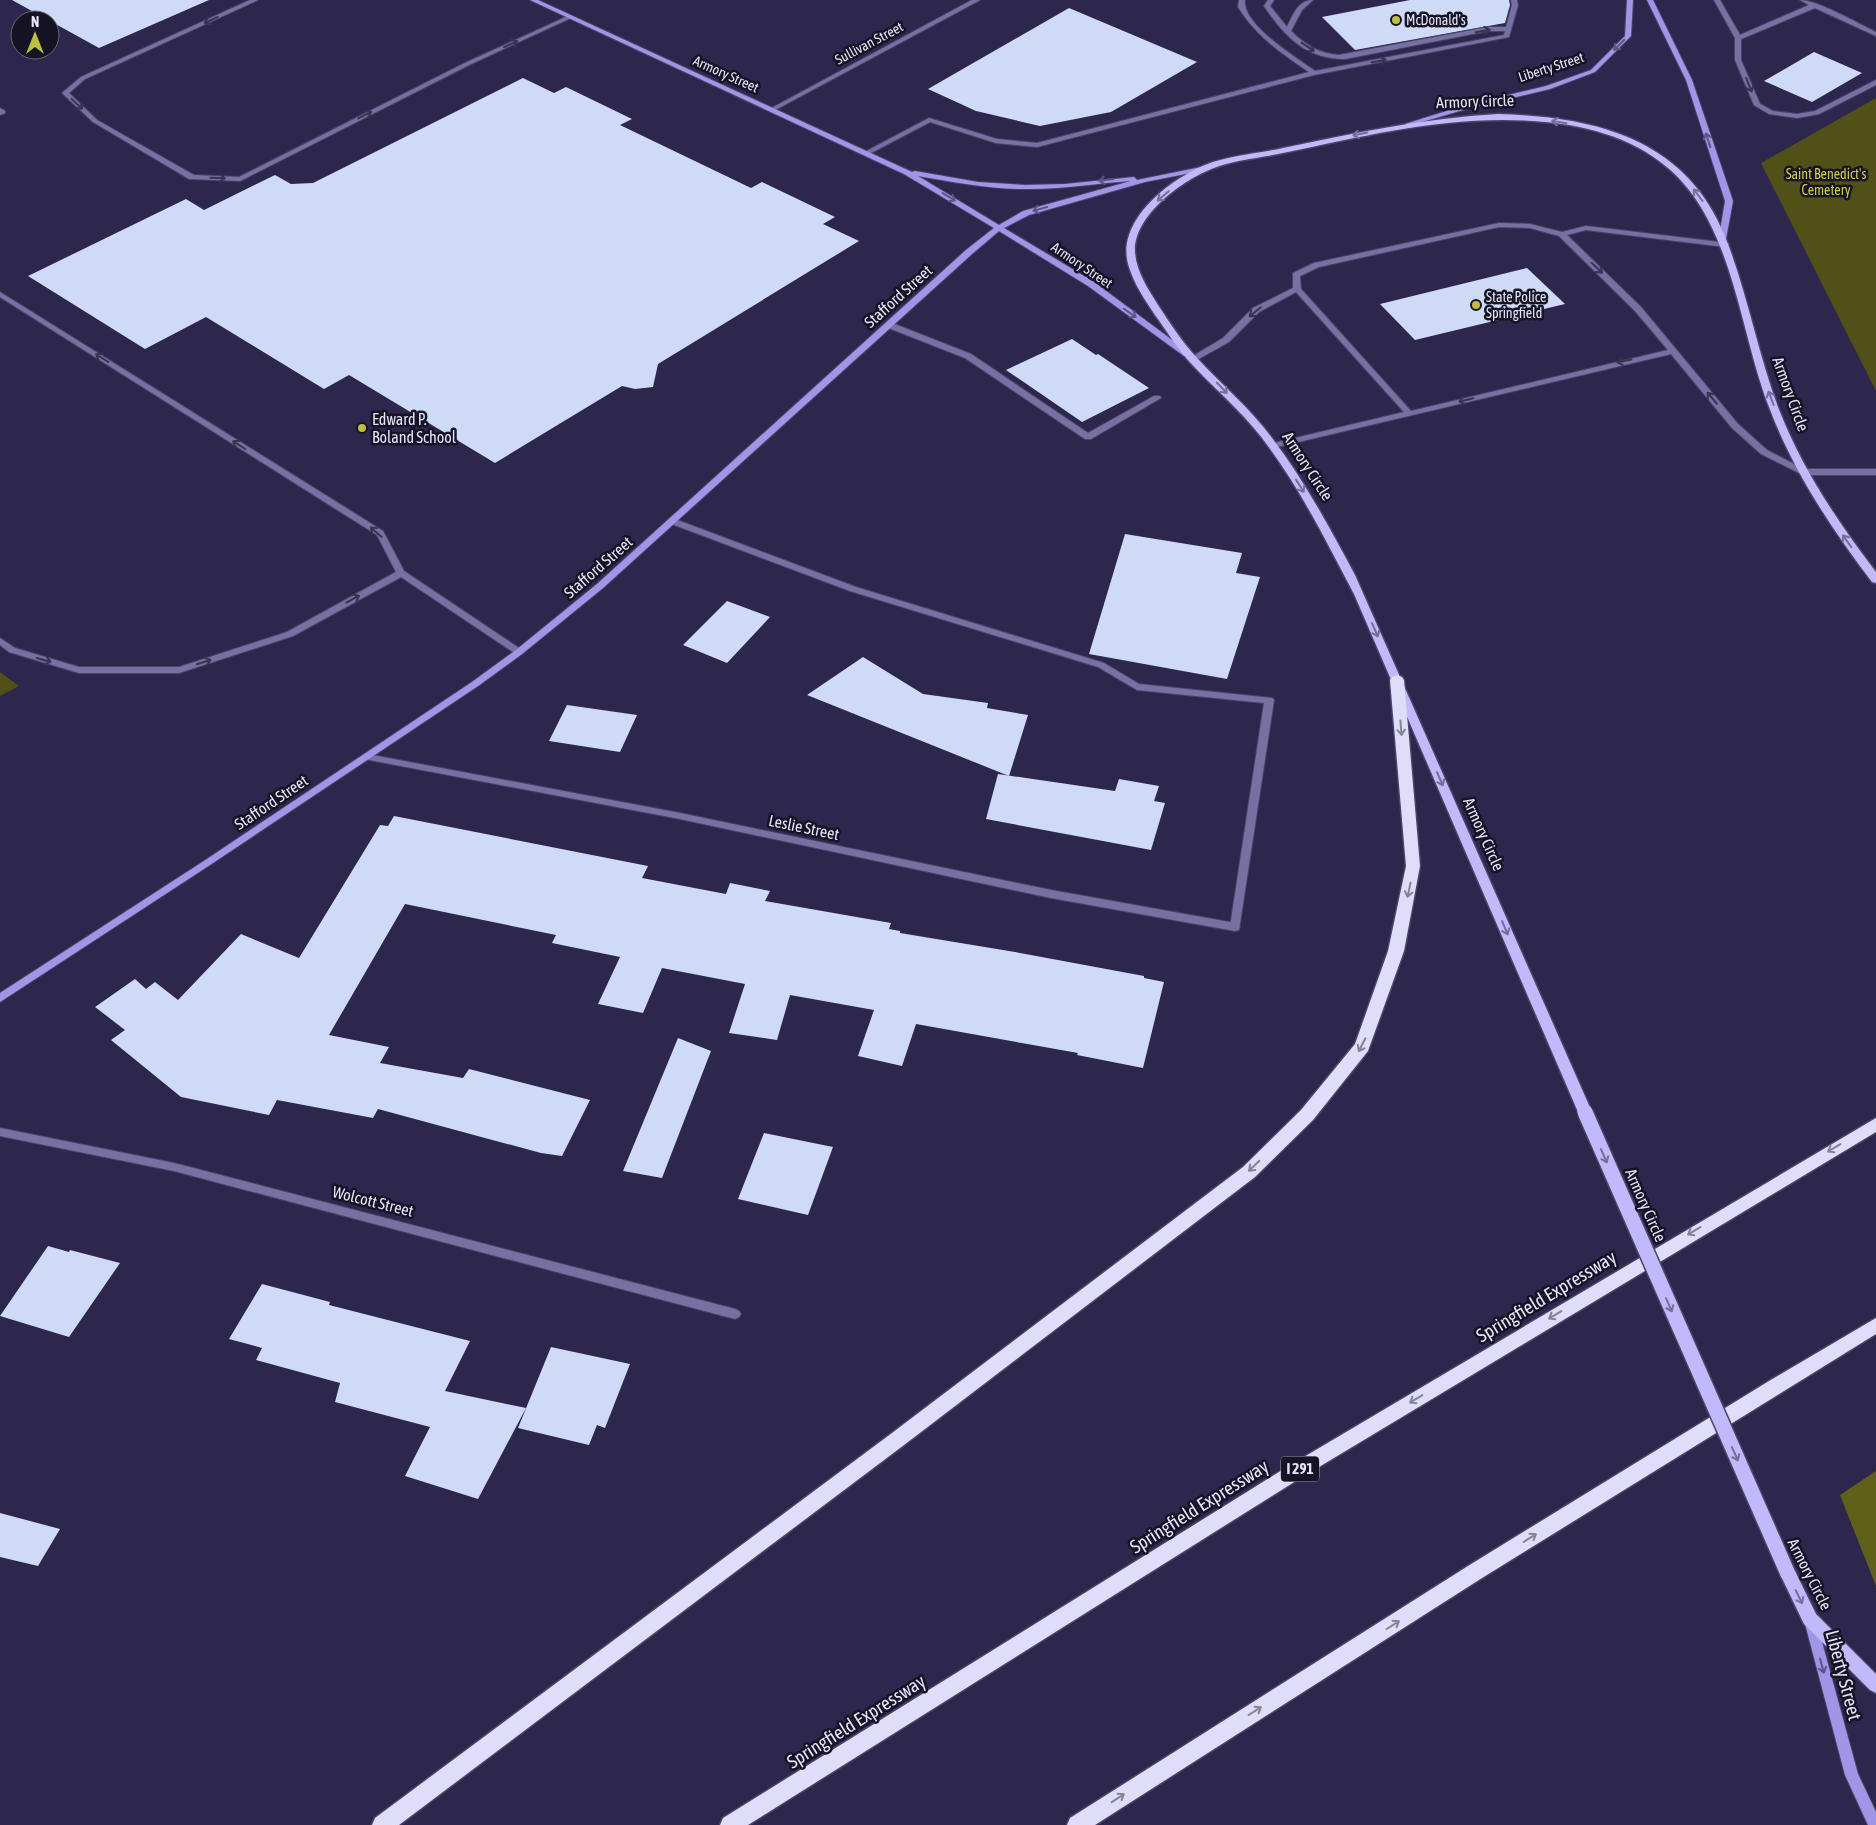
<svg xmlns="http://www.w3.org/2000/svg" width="1876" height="1825" font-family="'Asap Condensed',sans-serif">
	<rect width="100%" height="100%" fill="#2d264d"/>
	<g fill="#515117">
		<polygon points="1876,98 1876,391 1761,163"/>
		<polygon points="0,672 19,686 0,696"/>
	</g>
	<polygon fill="#606018" points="1876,1471 1876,1586 1840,1495"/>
	<g fill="#cfdaf6">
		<polygon points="12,0 209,0 99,48"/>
		<polygon points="1410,0 1509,0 1510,5 1505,23 1355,50 1322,17"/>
		<polygon points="1069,8 1197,62 1111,112 1040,126 976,111 928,89"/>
		<polygon points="1814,52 1862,73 1812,102 1764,81"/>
		<polygon points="523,78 554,93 566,87 632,119 620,125 751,188 762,182 835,217 823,224 859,241 658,364 653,387 635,389 622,386 495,463 349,375 324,389 206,317 145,349 28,276 186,199 204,210 275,175 291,184 313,183"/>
		<polygon points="1527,268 1565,304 1415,340 1380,304"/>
		<polygon points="1072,339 1096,355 1098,354 1149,388 1082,422 1006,370"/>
		<polygon points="1125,534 1242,553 1236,573 1260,577 1227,679 1089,654"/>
		<polygon points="727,601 770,617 727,663 683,645"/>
		<polygon points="863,657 923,694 988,703 987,708 1028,715 1009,776 807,695"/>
		<polygon points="567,705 637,715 620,752 549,741"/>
		<polygon points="998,774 1115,791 1119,779 1159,786 1154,801 1165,803 1151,850 986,819"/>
		<polygon points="394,816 648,866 642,878 726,894 730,883 770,891 765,901 891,923 889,929 900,931 900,933 1015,952 1144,976 1144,978 1164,982 1143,1068 1077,1055 1078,1053 916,1024 902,1066 858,1056 874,1010 790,995 777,1040 729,1033 745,984 662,968 643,1013 598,1004 620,957 552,943 556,935 405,904 329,1035 389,1047 380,1063 463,1078 469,1069 590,1100 562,1156 541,1153 378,1109 373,1118 277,1100 269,1115 181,1097 111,1040 125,1030 95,1007 135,979 146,989 155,982 178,1000 241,934 299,958 380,825 388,826"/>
		<polygon points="678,1038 711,1051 662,1178 623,1171"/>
		<polygon points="764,1133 833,1147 808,1215 738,1199"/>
		<polygon points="48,1246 69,1252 70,1250 120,1263 69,1337 0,1316"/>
		<polygon points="262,1284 330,1302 329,1305 470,1341 445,1391 526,1408 478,1499 405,1476 430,1427 335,1402 340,1383 256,1360 262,1348 229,1339"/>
		<polygon points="551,1347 630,1364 605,1428 597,1425 589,1445 518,1428"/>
		<polygon points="0,1513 60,1529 38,1566 0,1557"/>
	</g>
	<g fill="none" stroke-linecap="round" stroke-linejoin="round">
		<defs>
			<g id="lane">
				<polygon points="250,0 258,0 85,79 69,93 97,120 194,175 239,177 465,63 568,16 573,17 469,65 240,181 189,179 93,122 62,93 81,77"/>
				<path d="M1239 0H1245C1242 25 1297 58 1315 71L1504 35 1505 31H1488L1345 59C1306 59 1285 37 1264 6L1268 0H1274L1270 6 1287 27C1293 15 1298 0 1313 0L1302 10 1291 31C1305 45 1320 54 1339 55L1488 27H1506L1512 5 1511 0H1517L1518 5 1509 37 1314 75 1037 147 996 143 930 122 869 154 863 153 929 118 997 139 1037 143 1309 72C1281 53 1256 36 1238 7Z"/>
				<path d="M1714 0H1720L1740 35 1809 5 1800 0C1817 0 1857 23 1876 32V36L1815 8 1741 39V60L1760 104 1773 111 1797 114 1815 111 1874 81 1876 80V85L1819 114 1797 118 1769 114 1754 105 1735 60V38Z"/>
				<polygon points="0,108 5,111 5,113 0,115"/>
				<path d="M1499 223 1530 224 1562 232 1586 226 1728 243 1729 245 1725 247 1586 230 1567 235 1641 307 1738 424 1767 450 1804 469H1876V475H1803L1761 454 1732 428 1671 354 1273 448 1269 446 1270 444 1404 412 1296 292 1259 312 1229 342 1195 361H1189L1188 359 1223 338 1253 308 1293 288V273L1314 263ZM1499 227 1530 228 1559 236 1635 311 1668 350 1411 411 1301 289 1300 276 1319 267Z"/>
				<polygon points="0,292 383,531 404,571 522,650 523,652 522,654 516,654 401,577 293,636 179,673 79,673 9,652 0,645 0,638 15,648 79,667 179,667 287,632 396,572 377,535 0,297"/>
				<polygon points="886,323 892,323 971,354 1088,433 1154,396 1160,396 1161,398 1091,439 1085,439 965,358 886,327"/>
				<polygon points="672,518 856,587 1104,663 1139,684 1272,698 1274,700 1239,930 1235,931 1230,927 1264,703 1137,690 1098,667 850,591 669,523 669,519"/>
			</g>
			<g id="street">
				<polygon points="972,0 980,0 775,110 770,109"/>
				<polygon points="367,754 680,813 1051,890 1235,923 1240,927 1235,931 1051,898 680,819 364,759 362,757"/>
				<polygon points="0,1128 174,1163 735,1309 739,1311 741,1314 739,1317 735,1319 174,1171 0,1136"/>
			</g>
			<g id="secondary">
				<path d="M530 0H538L912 172 915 171 978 182 1026 185 1065 184 1134 177 1137 180 1206 166V170L1145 182 1029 215 1004 228 1094 282 1191 354 1190 356H1184L1088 286 999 231 972 254 603 588 522 654 478 686 213 863 0 1002V993L207 859 472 682 516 650 597 584 966 250 994 228 904 174ZM918 176C953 182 989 189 1024 189 1060 190 1096 183 1131 181L1023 211 999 225Z"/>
				<polygon points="1627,0 1633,0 1631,36 1595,72 1550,89 1470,108 1408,126 1405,124 1466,105 1546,86 1591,70 1625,36"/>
				<polygon points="1647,0 1653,0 1692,80 1733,201 1726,239 1720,239 1719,237 1725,201 1686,80"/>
				<polygon points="1810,1614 1815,1616 1816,1620 1858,1774 1876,1812 1876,1825 1868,1825 1845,1775 1804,1620 1805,1616"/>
			</g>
			<g id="primary">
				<path d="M1498 114C1599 117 1690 140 1728 244 1748 297 1758 353 1778 407 1801 467 1837 521 1876 572V583L1872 582C1831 528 1793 471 1769 407 1739 330 1733 223 1668 168 1631 136 1581 124 1533 121 1450 115 1368 135 1288 152 1262 158 1234 159 1209 170 1180 182 1133 217 1135 252 1136 271 1148 289 1158 305 1170 323 1182 342 1197 358 1222 385 1250 408 1272 438 1304 480 1330 528 1355 575L1592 1112 1590 1116 1585 1117 1580 1116 1578 1112 1354 594C1326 541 1299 486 1262 438 1240 409 1211 386 1187 359 1175 345 1166 330 1155 315 1145 300 1134 284 1129 267 1114 223 1168 180 1205 165 1229 155 1257 154 1283 148 1354 133 1425 118 1498 114Z"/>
				<polygon points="1788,1567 1794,1569 1816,1614 1876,1674 1876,1693 1870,1690 1804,1624 1780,1574 1782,1569"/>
			</g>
			<g id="highway">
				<polygon points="1397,675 1402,677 1404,680 1420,866 1404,951 1368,1051 1313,1120 1255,1177 904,1445 399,1825 372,1825 375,1818 892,1433 1243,1167 1301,1110 1355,1044 1388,951 1406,866 1390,680 1392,677"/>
				<polygon points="1876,1118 1876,1132 1299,1479 748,1825 720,1825 723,1818 1287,1467"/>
				<polygon points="1876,1318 1876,1334 1482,1578 1095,1825 1067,1825 1070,1818 1468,1566 1769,1381"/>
			</g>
		</defs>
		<use href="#lane" stroke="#4a4469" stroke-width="2"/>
		<use href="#street" stroke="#4a4469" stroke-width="2"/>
		<use href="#secondary" stroke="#4a4469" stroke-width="2"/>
		<use href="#primary" stroke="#4a4469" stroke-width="3"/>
		<use href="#highway" stroke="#4a4469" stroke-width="3"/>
		<use href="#lane" fill="#7770a3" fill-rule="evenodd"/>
		<use href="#street" fill="#7770a3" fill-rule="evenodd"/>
		<use href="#secondary" fill="#a195e7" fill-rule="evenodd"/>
		<use href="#primary" fill="#c1b9f9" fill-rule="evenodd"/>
		<use href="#highway" fill="#dfddf7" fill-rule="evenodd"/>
		<defs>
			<polyline id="primary-bridge" points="1585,1112 1788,1574"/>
		</defs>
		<use href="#primary-bridge" stroke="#4a4469" stroke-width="18" stroke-linecap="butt"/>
		<use href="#primary-bridge" stroke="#c1b9f9" stroke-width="15"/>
	</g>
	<defs><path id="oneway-shaft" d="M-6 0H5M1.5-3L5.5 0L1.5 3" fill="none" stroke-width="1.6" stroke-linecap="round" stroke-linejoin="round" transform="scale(1.25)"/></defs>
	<g stroke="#373450">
		<use href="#oneway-shaft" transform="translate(211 20) rotate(156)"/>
		<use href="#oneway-shaft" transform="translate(1483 31) rotate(-9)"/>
		<use href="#oneway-shaft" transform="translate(511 44) rotate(-24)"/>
		<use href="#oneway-shaft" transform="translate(1308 47) rotate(33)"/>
		<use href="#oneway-shaft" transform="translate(1379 61) rotate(-10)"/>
		<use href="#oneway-shaft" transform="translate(1749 85) rotate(68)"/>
		<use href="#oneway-shaft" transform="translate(77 104) rotate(43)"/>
		<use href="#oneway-shaft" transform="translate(365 115) rotate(-27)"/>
		<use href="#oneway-shaft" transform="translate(218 178) rotate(2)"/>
		<use href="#oneway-shaft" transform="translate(1597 268) rotate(44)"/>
		<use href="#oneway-shaft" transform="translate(1255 312) rotate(141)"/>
		<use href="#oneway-shaft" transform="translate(102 358) rotate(-148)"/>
		<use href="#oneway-shaft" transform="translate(1624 361) rotate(168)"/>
		<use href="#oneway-shaft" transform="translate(1712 398) rotate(-130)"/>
		<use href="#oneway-shaft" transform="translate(1466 400) rotate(166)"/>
		<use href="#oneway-shaft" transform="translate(239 445) rotate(-148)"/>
		<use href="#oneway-shaft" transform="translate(376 532) rotate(-139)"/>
		<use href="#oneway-shaft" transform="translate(353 599) rotate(-29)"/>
		<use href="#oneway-shaft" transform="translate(44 660) rotate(16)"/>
		<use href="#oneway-shaft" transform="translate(204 662) rotate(-18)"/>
	</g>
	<g stroke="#5b5486">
		<use href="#oneway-shaft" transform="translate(1619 45) rotate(135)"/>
		<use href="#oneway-shaft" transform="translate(1708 140) rotate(-108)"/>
		<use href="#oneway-shaft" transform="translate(1106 180) rotate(173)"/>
		<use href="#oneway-shaft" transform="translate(949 197) rotate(31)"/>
		<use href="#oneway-shaft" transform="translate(1040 209) rotate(165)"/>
		<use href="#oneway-shaft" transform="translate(1130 313) rotate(35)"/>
		<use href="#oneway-shaft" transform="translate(1822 1666) rotate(75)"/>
	</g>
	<g stroke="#746e99">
		<use href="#oneway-shaft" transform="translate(1559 122) rotate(-171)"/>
		<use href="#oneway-shaft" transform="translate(1360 134) rotate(168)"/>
		<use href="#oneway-shaft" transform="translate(1698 195) rotate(-127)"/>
		<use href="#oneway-shaft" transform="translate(1163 196) rotate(140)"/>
		<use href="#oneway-shaft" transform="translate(1222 388) rotate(46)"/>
		<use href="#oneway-shaft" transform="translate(1771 398) rotate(-111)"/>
		<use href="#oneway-shaft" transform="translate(1300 486) rotate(58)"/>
		<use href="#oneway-shaft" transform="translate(1847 541) rotate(-125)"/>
		<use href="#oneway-shaft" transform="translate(1375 630) rotate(66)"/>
		<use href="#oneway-shaft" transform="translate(1440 779) rotate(66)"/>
		<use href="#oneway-shaft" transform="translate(1505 928) rotate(67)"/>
		<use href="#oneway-shaft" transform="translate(1604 1156) rotate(66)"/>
		<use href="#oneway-shaft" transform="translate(1669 1305) rotate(66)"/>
		<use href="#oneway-shaft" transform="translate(1735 1454) rotate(66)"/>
		<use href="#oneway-shaft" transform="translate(1799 1597) rotate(64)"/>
	</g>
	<g stroke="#848298">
		<use href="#oneway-shaft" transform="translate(1401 728) rotate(85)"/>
		<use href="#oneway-shaft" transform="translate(1409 890) rotate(102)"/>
		<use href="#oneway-shaft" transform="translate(1362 1045) rotate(117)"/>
		<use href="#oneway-shaft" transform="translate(1834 1148) rotate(149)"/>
		<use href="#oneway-shaft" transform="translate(1254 1166) rotate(136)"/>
		<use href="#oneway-shaft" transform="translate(1694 1231) rotate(149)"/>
		<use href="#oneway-shaft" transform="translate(1555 1315) rotate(149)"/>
		<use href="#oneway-shaft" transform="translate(1416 1399) rotate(149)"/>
		<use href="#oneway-shaft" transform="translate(1530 1538) rotate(-32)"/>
		<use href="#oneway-shaft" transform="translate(1393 1625) rotate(-32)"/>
		<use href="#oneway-shaft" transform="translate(1255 1711) rotate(-32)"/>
		<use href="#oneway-shaft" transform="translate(1118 1798) rotate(-33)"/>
	</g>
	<g fill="#bebf42" stroke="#151324" stroke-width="2">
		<circle cx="1396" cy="20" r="5"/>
		<circle cx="1476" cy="305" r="5"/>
		<circle cx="362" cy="428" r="5"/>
	</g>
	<g text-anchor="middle" stroke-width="5" stroke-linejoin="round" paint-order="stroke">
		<g font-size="14" fill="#e5e3fc" stroke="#151324" text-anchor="start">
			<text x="1406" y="25">McDonald's</text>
			<text x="1486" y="302">State Police<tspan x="1486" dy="16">Springfield</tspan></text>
		</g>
		<g font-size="14" fill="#e5e3fc" stroke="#151324">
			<text transform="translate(869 43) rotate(-28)" y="5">Sullivan Street</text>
			<text transform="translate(1551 67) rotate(-18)" y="5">Liberty Street</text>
			<text transform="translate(726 74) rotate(24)" y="5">Armory Street</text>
			<text transform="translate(1082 265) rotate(34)" y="5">Armory Street</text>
		</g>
		<g font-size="14" fill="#cccd52" stroke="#151324">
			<text x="1826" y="179">Saint Benedict's<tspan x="1826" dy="16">Cemetery</tspan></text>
		</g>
		<rect fill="#151324" stroke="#a7a5bb" stroke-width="1" x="1281" y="1456.5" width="38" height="25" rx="4"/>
		<g font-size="15" font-weight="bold" fill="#e5e3fc">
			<text x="1300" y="1474">I 291</text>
		</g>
		<g font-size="16" fill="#e5e3fc" stroke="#151324">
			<text transform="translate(1475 101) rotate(-2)" y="6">Armory Circle</text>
			<text transform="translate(898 296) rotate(-42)" y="6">Stafford Street</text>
			<text transform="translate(1791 394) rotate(70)" y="6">Armory Circle</text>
			<text transform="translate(1308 466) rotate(57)" y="6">Armory Circle</text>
			<text transform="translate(598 567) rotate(-41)" y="6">Stafford Street</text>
			<text transform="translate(271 802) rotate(-34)" y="6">Stafford Street</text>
			<text transform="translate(804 827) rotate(12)" y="6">Leslie Street</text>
			<text transform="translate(1484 834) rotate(66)" y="6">Armory Circle</text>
			<text transform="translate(373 1201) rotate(14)" y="6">Wolcott Street</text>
			<text transform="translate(1646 1205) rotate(66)" y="6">Armory Circle</text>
			<text transform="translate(1810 1574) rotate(63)" y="6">Armory Circle</text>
		</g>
		<g font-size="16" fill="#e5e3fc" stroke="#151324" text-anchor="start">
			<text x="372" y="425">Edward P.<tspan x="372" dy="18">Boland School</tspan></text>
		</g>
		<g font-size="19" fill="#e5e3fc" stroke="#151324">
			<text transform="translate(1546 1296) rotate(-31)" y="7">Springfield Expressway</text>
			<text transform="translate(1199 1506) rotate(-32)" y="7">Springfield Expressway</text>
			<text transform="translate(1844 1675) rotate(75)" y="7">Liberty Street</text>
			<text transform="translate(856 1721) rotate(-32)" y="7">Springfield Expressway</text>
		</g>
	</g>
	<g transform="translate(35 35)"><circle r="24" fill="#151324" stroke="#68667a"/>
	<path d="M0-4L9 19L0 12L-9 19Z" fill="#bebf42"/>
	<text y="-8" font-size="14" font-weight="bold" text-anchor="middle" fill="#e5e3fc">N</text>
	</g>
</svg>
